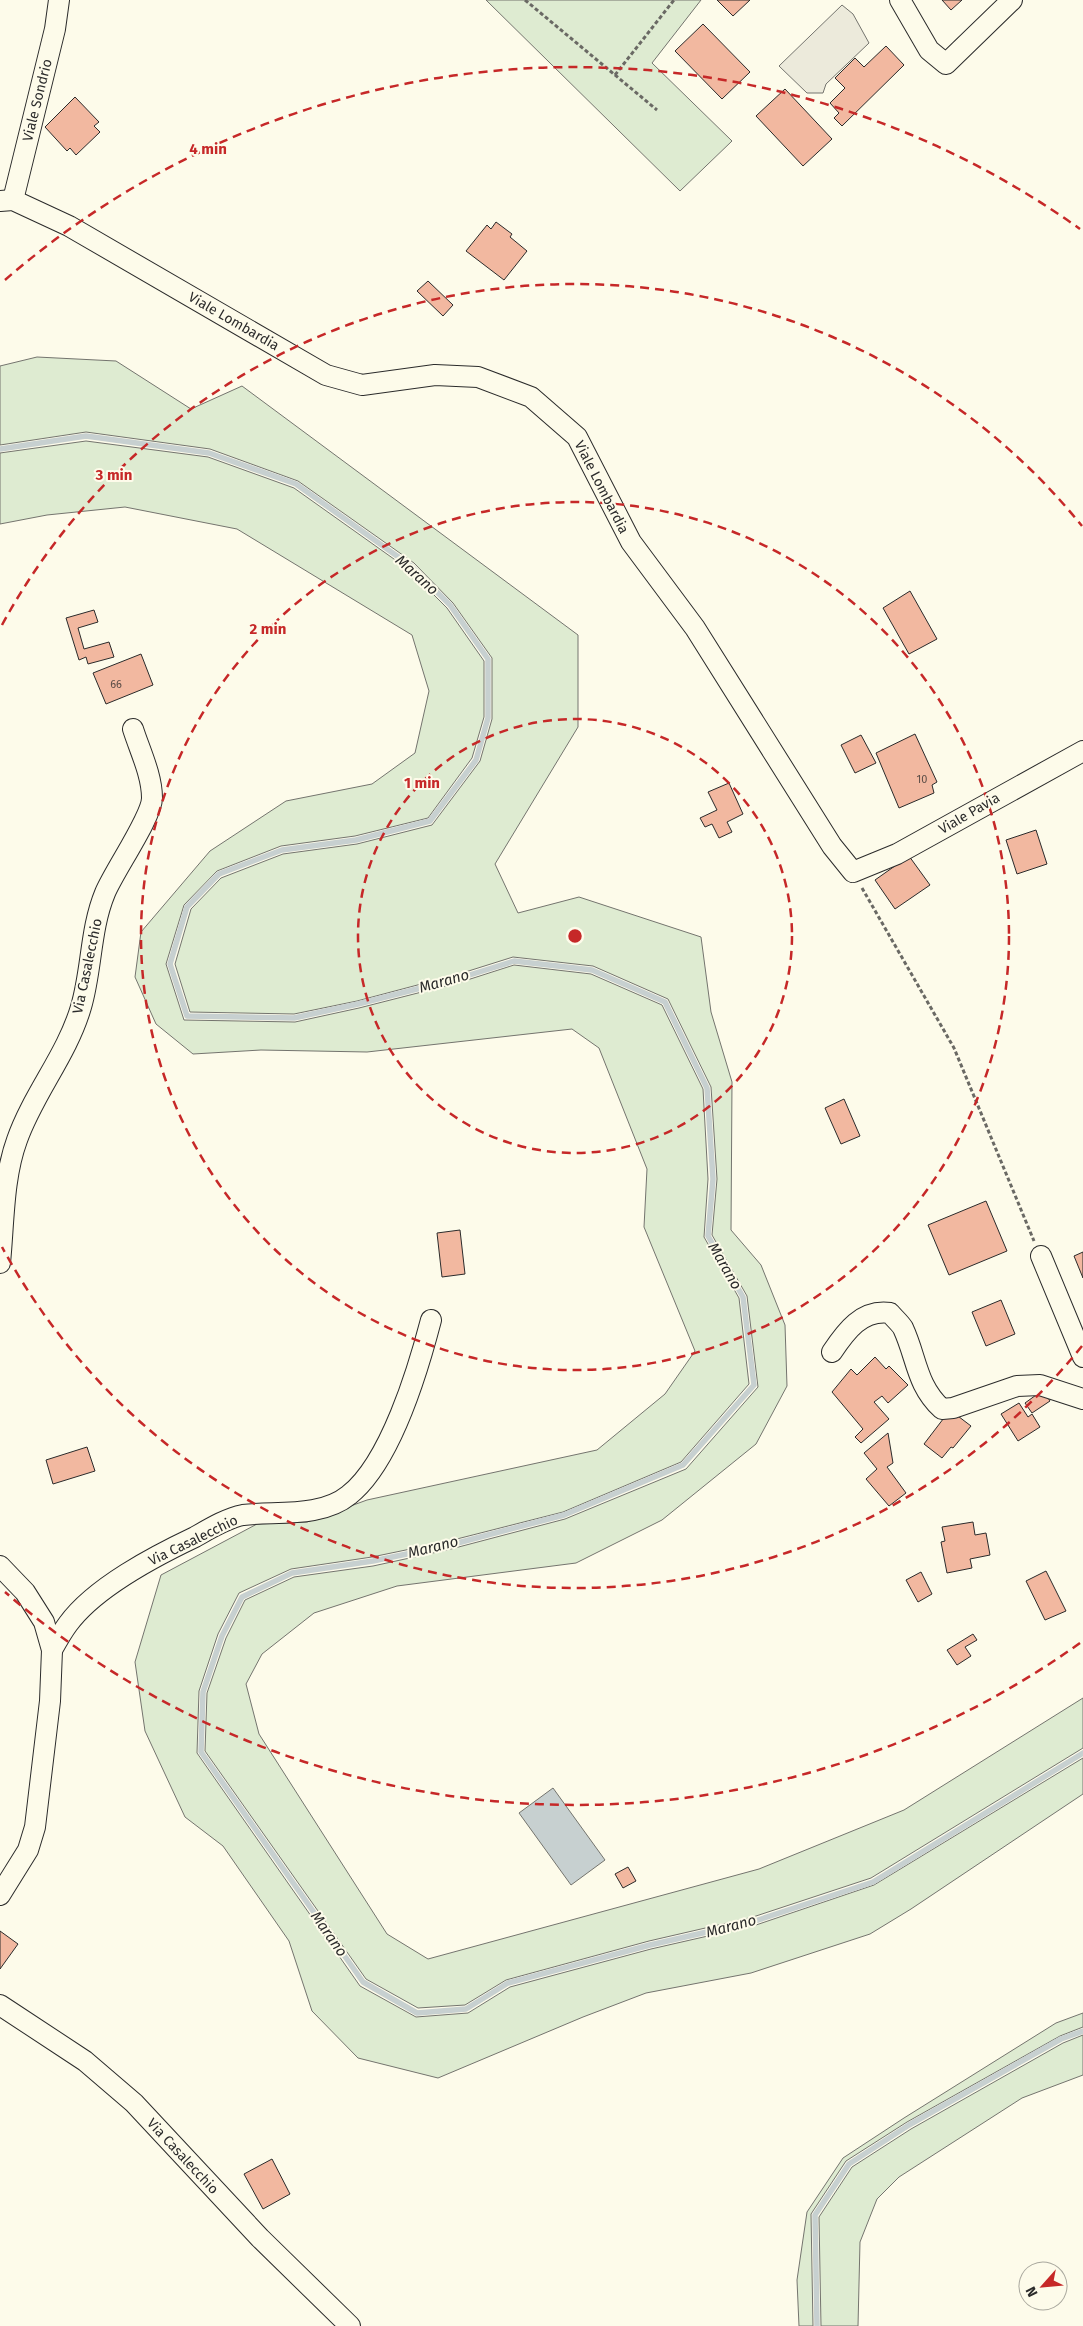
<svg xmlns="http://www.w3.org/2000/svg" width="1083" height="2326" font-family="'Fira Sans',sans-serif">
	<rect width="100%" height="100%" fill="#fdfbea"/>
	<g fill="#deebd1" stroke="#74746e">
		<polygon points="486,0 701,0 652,63 732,141 680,191"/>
		<polygon points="37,357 116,361 191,409 242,386 578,635 578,727 495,864 518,913 579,897 701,937 711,1012 732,1082 731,1230 761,1265 785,1325 787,1386 756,1444 662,1520 576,1563 397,1586 314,1613 262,1654 246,1684 259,1734 387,1934 428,1959 759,1869 904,1810 1083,1698 1083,1748 871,1878 753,1917 649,1941 506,1980 465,2005 418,2008 366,1979 205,1751 207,1693 226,1638 245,1600 294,1577 373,1566 451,1549 565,1519 686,1469 758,1387 747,1296 712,1235 717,1179 711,1087 668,999 593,966 513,957 459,974 357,1001 294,1014 190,1012 175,964 191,909 221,878 283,854 357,844 432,825 480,761 492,719 492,658 453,603 414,563 298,481 210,449 86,432 0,445 0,366"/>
		<polygon points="86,441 208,457 294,488 408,569 447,608 484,661 484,717 472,758 428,818 355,836 281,846 217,871 184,905 166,964 184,1020 295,1022 359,1008 461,982 514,965 591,974 662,1005 703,1089 708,1179 704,1237 739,1298 749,1384 681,1462 563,1512 449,1541 372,1557 291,1569 239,1593 218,1634 199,1691 197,1753 360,1986 416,2017 468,2013 510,1987 651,1949 756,1925 874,1885 1083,1758 1083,1794 911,1909 870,1934 751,1973 646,1993 583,2017 438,2078 358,2058 312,2011 289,1941 223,1846 185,1817 145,1731 135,1662 161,1575 257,1524 307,1522 367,1500 597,1450 665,1394 695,1351 644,1227 647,1169 599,1048 572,1029 367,1052 261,1050 193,1054 156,1024 135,977 141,932 210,851 286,801 372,784 415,753 429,691 412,635 237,529 125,507 47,515 0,524 0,453"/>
		<polygon points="1083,2013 1083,2027 1060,2036 907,2122 846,2161 811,2214 813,2326 799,2326 797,2280 807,2212 843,2158 904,2118 1056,2023"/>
		<polygon points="1083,2035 1083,2075 1022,2098 899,2177 877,2199 860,2242 858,2326 821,2326 819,2217 852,2167 911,2129 1063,2043"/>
	</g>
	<polygon fill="#eceadb" stroke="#74746e" points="842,5 853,14 869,43 826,84 823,93 807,93 779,66"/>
	<polygon fill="#c7d0d0" stroke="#74746e" points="553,1788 605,1860 571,1885 519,1813"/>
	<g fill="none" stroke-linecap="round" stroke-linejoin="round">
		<g stroke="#c7d0d0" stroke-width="5.5">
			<polyline points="0,449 86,436 209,453 296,484 411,566 450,605 488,659 488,718 476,760 430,821 356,840 282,850 219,874 187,907 170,964 187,1016 294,1018 358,1004 460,978 514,961 592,970 665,1002 707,1088 713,1179 708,1236 743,1297 754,1385 683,1465 564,1515 450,1545 373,1561 292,1573 242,1597 222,1636 203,1692 201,1752 363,1982 417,2013 466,2009 508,1983 650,1945 755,1921 873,1882 1083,1753"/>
			<polyline points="817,2326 815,2215 849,2164 909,2125 1061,2039 1083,2031"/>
		</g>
	</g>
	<g fill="#f2b8a0" stroke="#2b2b2b">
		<polygon points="717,0 750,0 733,16"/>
		<polygon points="942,0 962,0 951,10"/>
		<polygon points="703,24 750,72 722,99 675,51"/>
		<polygon points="886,46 904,65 842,126 834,118 839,113 830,103 845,88 835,78 855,58 864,67"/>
		<polygon points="785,89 832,139 803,166 756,116"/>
		<polygon points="75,97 99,122 94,126 100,132 76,155 70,148 67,151 45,127"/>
		<polygon points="496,222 512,234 510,237 527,251 504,280 466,251 487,225 491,229"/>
		<polygon points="428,281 453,305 443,316 417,291"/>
		<polygon points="910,591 937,639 909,654 883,608"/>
		<polygon points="94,610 98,622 78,628 84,649 109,642 114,657 88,664 86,657 79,660 66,618"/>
		<polygon points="141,654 153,685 106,704 93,673"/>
		<polygon points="915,734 937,782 932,785 934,793 899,808 876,753"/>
		<polygon points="861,735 876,763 855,773 841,745"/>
		<polygon points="729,783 743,814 727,822 732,832 719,838 712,824 705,827 700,818 717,810 708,792"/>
		<polygon points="1036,830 1047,864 1017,874 1006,840"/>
		<polygon points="909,856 930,885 895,909 875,880"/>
		<polygon points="844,1099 860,1136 841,1144 825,1108"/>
		<polygon points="986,1201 1007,1251 949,1275 928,1225"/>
		<polygon points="460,1230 465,1274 442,1277 437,1233"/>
		<polygon points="1083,1252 1083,1278 1074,1256"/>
		<polygon points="1001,1300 1015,1334 986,1346 972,1312"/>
		<polygon points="875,1357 886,1369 889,1366 908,1385 888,1403 882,1396 874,1402 889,1419 861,1443 855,1437 863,1429 832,1392 851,1369 857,1375"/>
		<polygon points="1043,1390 1050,1401 1032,1413 1025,1403"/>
		<polygon points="1019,1403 1028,1417 1032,1414 1040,1427 1018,1441 1001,1414"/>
		<polygon points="950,1410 971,1426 953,1448 951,1447 942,1458 924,1444"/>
		<polygon points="888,1433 893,1463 887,1467 906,1493 889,1506 866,1479 877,1469 864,1453"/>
		<polygon points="87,1447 95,1471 53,1484 46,1460"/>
		<polygon points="973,1522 975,1535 986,1533 990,1555 970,1559 972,1568 947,1573 941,1542 945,1541 942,1527"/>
		<polygon points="1046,1571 1066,1611 1045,1620 1026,1581"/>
		<polygon points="921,1572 932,1594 918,1602 906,1580"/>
		<polygon points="973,1634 977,1640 965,1647 971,1656 957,1665 947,1650"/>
		<polygon points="628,1867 636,1881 623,1888 615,1874"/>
		<polygon points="0,1931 18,1944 0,1969"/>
		<polygon points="272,2159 290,2194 263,2209 244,2174"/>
	</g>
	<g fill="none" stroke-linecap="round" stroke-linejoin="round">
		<defs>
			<g id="minor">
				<polyline points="900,0 929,50 946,64 1012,0"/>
				<polyline points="13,200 55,29 59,0"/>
				<polyline points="0,201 13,200 69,226 326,375 362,385 435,375 478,377 531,397 577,437 631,542 695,628 832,846 853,872 897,854 1083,751"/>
				<polyline points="1041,1256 1083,1357"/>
				<path d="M0 1263C4 1223 3 1178 17 1140 33 1094 67 1055 81 1007 92 970 90 929 105 893 114 871 152 817 152 798 152 775 140 751 133 729"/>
				<path d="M832 1352C846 1331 862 1309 890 1313 894 1318 900 1323 903 1328 917 1358 916 1385 942 1409L953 1408 1017 1386 1040 1385 1083 1399"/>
				<polyline points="0,1566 25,1592 44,1622 52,1650 50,1701 35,1827 28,1850 0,1895"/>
				<path d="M52 1650C57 1641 62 1632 68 1624 95 1587 155 1556 195 1537 209 1529 227 1518 243 1515 276 1511 321 1518 349 1495 390 1463 418 1370 431 1320"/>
				<polyline points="0,2005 85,2061 134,2103 260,2238 350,2326"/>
			</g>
		</defs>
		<use href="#minor" stroke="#2b2b2b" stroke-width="22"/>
		<g stroke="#6a6964" stroke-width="3" stroke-dasharray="4 2.5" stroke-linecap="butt">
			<polyline points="525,0 657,110"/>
			<polyline points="615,75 674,0"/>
			<polyline points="862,888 954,1048 1034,1241"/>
		</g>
		<use href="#minor" stroke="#fdfbea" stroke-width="20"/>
	</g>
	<g fill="none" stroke="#c62828" stroke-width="2.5" stroke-dasharray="9 6">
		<circle cx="575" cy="936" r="217"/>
		<circle cx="575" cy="936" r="434"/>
		<path d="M1082 1346A652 652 0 0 1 2 1247M2 625A652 652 0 0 1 1082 526"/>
		<path d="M1080 1643A869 869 0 0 1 5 1592M5 280A869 869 0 0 1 1080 229"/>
	</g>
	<g text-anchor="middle" stroke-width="4" stroke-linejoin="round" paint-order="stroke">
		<g font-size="11" fill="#5d4e48">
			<text x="116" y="688">66</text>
			<text x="922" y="783">10</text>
		</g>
		<g font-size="14" fill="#2b2b2b" stroke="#fdfbea">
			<text transform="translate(37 100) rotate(-76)" y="5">Viale Sondrio</text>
			<text transform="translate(234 321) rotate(30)" y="5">Viale Lombardia</text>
			<text transform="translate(602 487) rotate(63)" y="5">Viale Lombardia</text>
			<text transform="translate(969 813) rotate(-30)" y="5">Viale Pavia</text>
			<text transform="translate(87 966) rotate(-78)" y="5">Via Casalecchio</text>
			<text transform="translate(193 1540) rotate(-26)" y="5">Via Casalecchio</text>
			<text transform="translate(183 2156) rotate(47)" y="5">Via Casalecchio</text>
		</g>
		<g font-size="15" font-style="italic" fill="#2b2b2b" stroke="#fdfbea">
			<text transform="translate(417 575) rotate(42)" y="5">Marano</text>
			<text transform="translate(444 981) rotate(-16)" y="5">Marano</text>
			<text transform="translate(725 1266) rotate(60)" y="5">Marano</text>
			<text transform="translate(433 1547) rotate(-14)" y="5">Marano</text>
			<text transform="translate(731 1926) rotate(-15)" y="5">Marano</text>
			<text transform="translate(329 1934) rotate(55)" y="5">Marano</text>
		</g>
	</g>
	<circle cx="575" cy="936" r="8" fill="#c62828" stroke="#fdfbea" stroke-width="2.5"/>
	<g font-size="15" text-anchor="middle" font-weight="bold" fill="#c62828" stroke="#fdfbea" stroke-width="4" stroke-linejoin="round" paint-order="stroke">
		<text x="208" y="154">4 min</text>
		<text x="114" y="480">3 min</text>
		<text x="268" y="634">2 min</text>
		<text x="422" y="788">1 min</text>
	</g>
	<g transform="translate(1043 2286) rotate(243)"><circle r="24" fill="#fdfbea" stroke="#a9a89e"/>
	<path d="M0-4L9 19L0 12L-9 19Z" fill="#c62828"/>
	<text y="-8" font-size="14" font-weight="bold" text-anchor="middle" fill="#2b2b2b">N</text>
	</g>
</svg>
